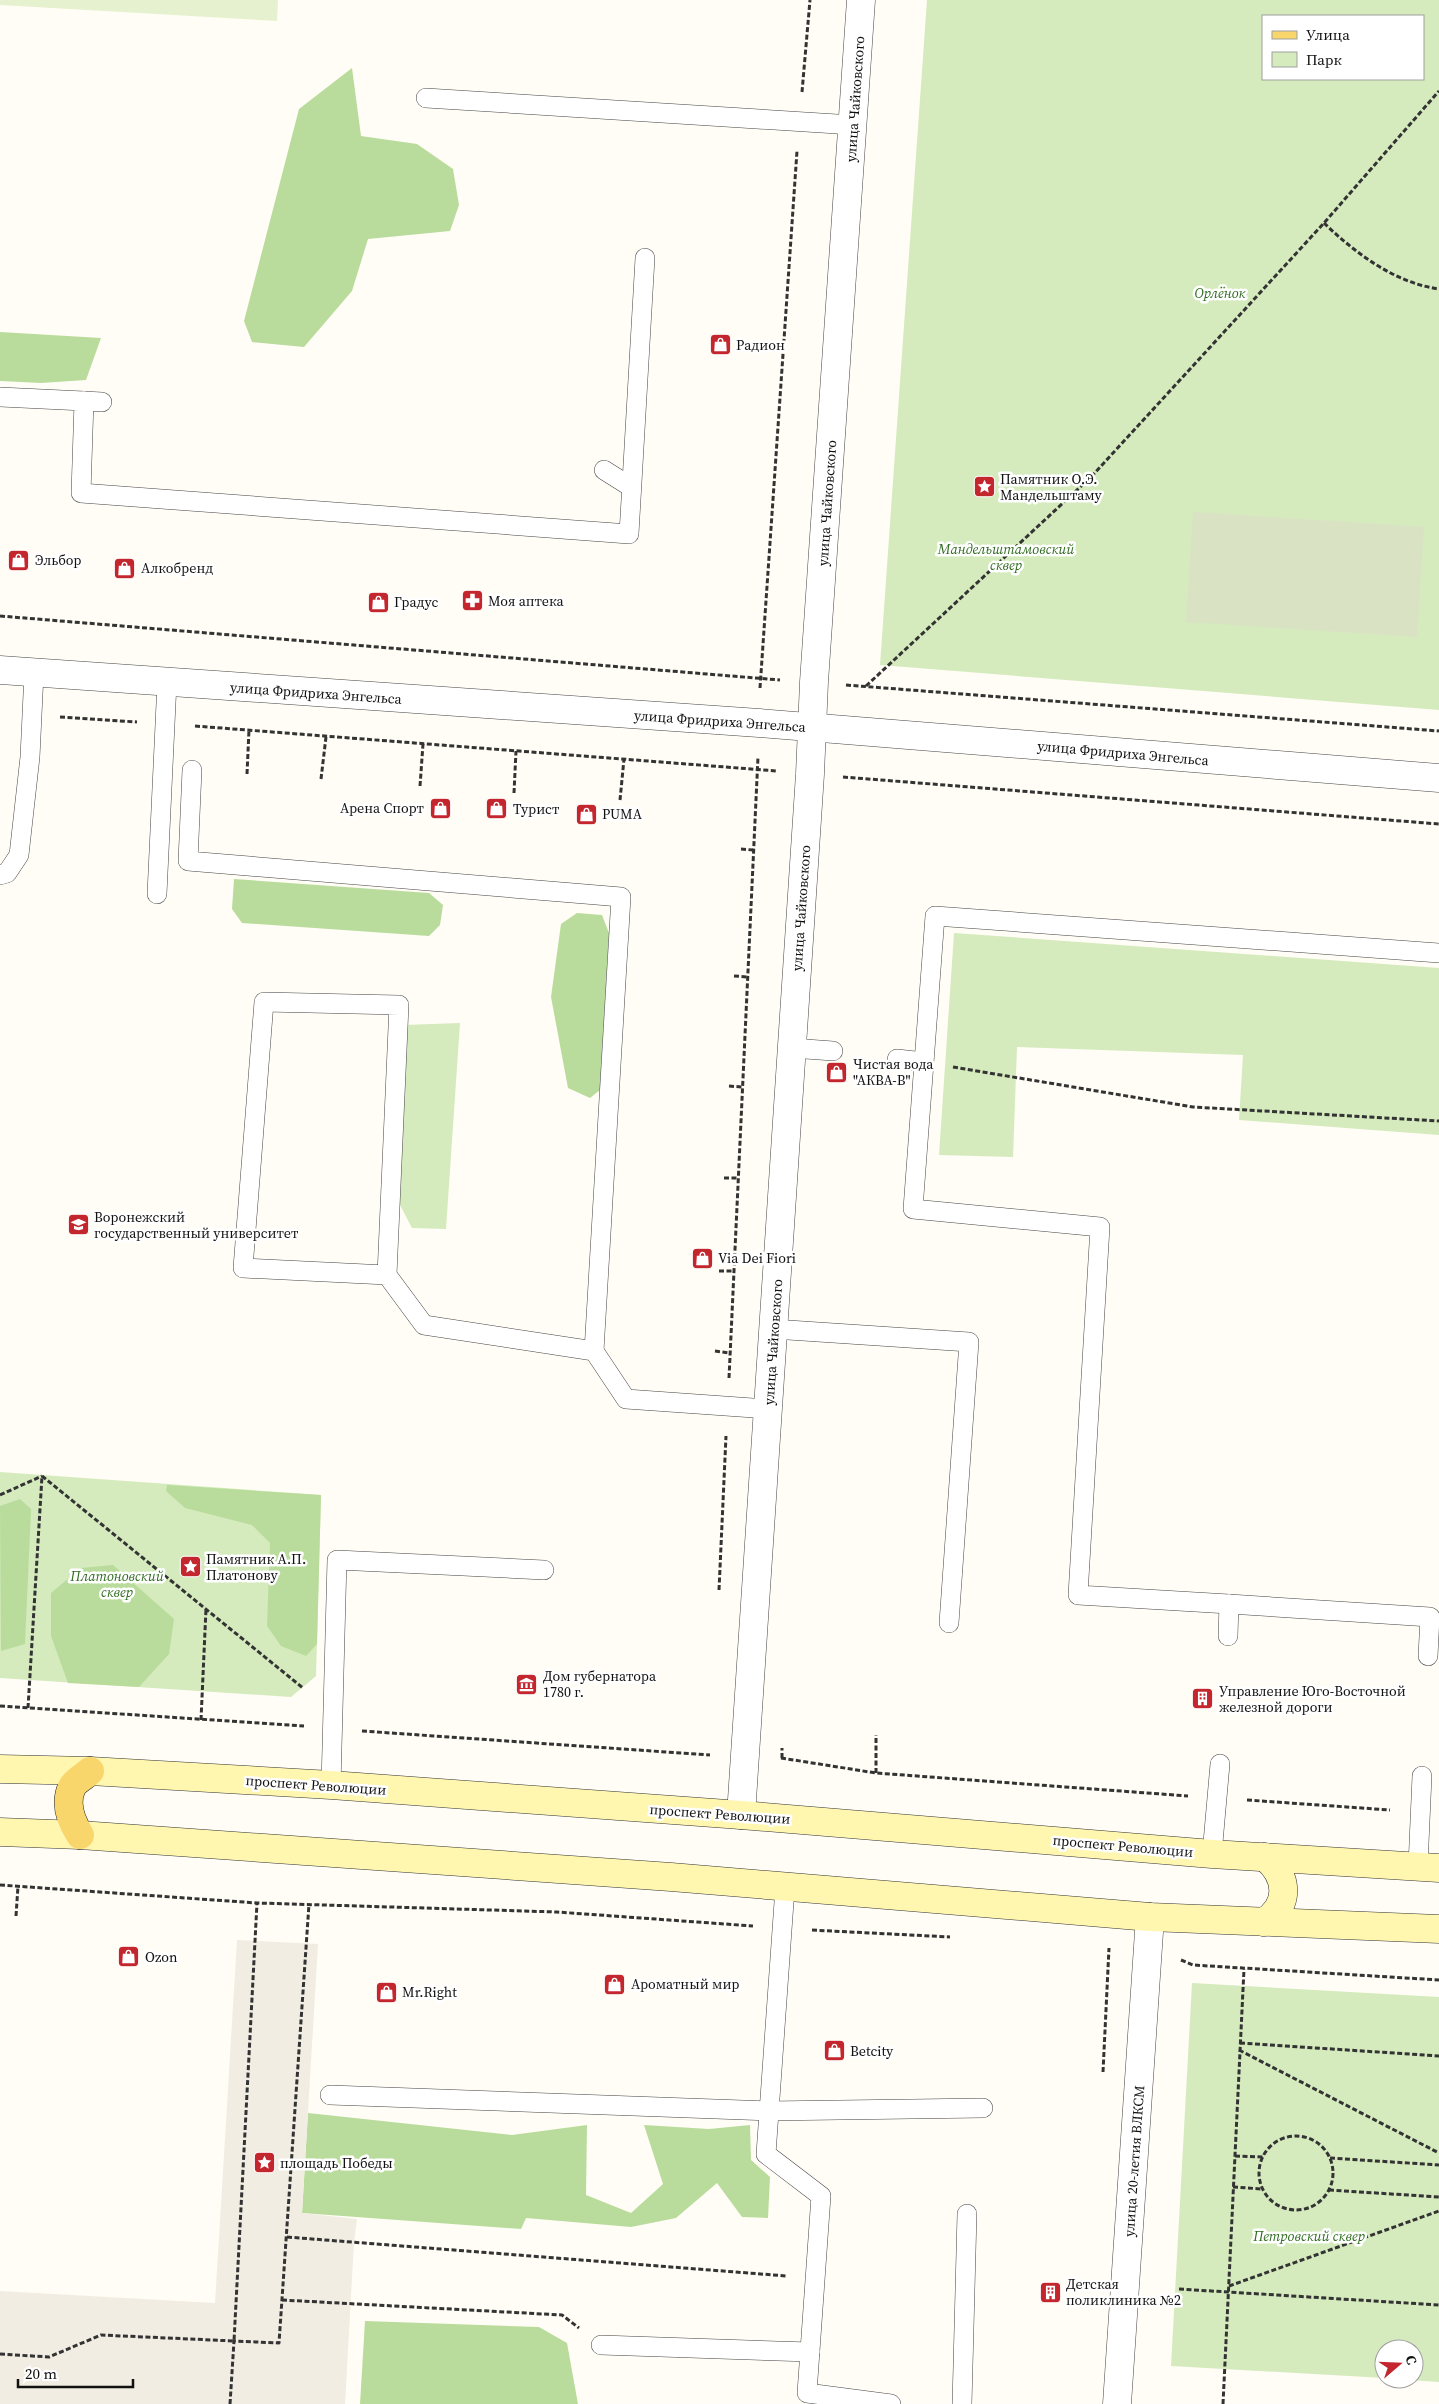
<svg xmlns="http://www.w3.org/2000/svg" width="1439" height="2404" font-family="'Source Serif 4',serif">
	<rect width="100%" height="100%" fill="#fffdf5"/>
	<g fill="#d5ebbd" fill-rule="evenodd">
		<path d="M927 0H1439V710L880 665ZM1263 16H1423V79H1263Z"/>
		<polygon points="954,933 1439,968 1439,1135 1239,1120 1243,1055 1017,1047 1013,1157 939,1155"/>
		<polygon points="460,1023 446,1229 412,1228 398,1201 404,1025"/>
		<polygon points="0,1472 321,1495 316,1676 291,1697 0,1678"/>
		<polygon points="1192,1983 1439,1997 1439,2382 1395,2379 1414,2379 1414,2349 1384,2349 1384,2378 1171,2366"/>
	</g>
	<g fill="#b9dc9c">
		<polygon points="352,68 361,136 417,144 453,169 459,205 450,231 368,239 352,291 304,347 252,342 244,321 299,109"/>
		<polygon points="0,332 101,338 86,380 41,383 0,381"/>
		<polygon points="234,879 429,893 443,905 440,925 429,936 242,923 232,909"/>
		<polygon points="577,913 602,915 609,933 600,1090 590,1098 568,1088 551,997 561,924"/>
		<polygon points="167,1485 321,1495 317,1644 306,1656 281,1646 267,1626 270,1543 252,1525 185,1508 166,1491"/>
		<polygon points="20,1499 31,1509 25,1644 1,1651 0,1506"/>
		<polygon points="113,1565 174,1619 169,1654 139,1687 68,1683 51,1636 51,1593 81,1568"/>
		<polygon points="308,2113 512,2135 587,2125 586,2195 631,2213 663,2184 644,2125 709,2129 750,2125 751,2160 770,2177 768,2218 742,2217 717,2183 676,2218 631,2227 526,2218 521,2229 302,2213"/>
		<polygon points="365,2321 539,2327 567,2343 578,2404 360,2404"/>
	</g>
	<polygon fill="#d9e3c4" points="1193,512 1424,527 1417,637 1186,622"/>
	<polygon fill="#e6f2cf" points="0,0 278,0 277,21 0,5"/>
	<polygon fill="#f1ede2" points="237,1940 318,1944 302,2213 357,2219 354,2242 345,2404 0,2404 0,2291 215,2303"/>
	<g fill="none" stroke-linecap="round" stroke-linejoin="round">
		<defs>
			<g id="service">
				<polyline points="426,98 853,125"/>
				<polyline points="0,397 84,401 81,493 629,534 645,258"/>
				<polyline points="84,401 102,402"/>
				<polyline points="604,470 631,487"/>
				<polyline points="192,770 188,861 621,897 594,1351"/>
				<polyline points="0,875 7,873 19,855 30,757 34,673"/>
				<polyline points="157,894 167,682"/>
				<polyline points="792,1048 833,1051"/>
				<polyline points="897,1059 924,1062"/>
				<polyline points="387,1275 243,1268 264,1002 399,1005 387,1275 424,1325 594,1351 626,1399 768,1409"/>
				<polyline points="773,1329 969,1342 949,1623"/>
				<polyline points="1229,1604 1078,1595 1100,1227 913,1209 935,916 1439,953"/>
				<polyline points="1228,1636 1229,1604 1430,1617 1428,1656"/>
				<polyline points="331,1785 337,1560 544,1570"/>
				<polyline points="1212,1854 1220,1764"/>
				<polyline points="1418,1866 1422,1776"/>
				<polyline points="785,1888 766,2154 821,2196 807,2393 891,2404"/>
				<polyline points="330,2095 768,2111 983,2108"/>
				<polyline points="601,2345 810,2352"/>
				<polyline points="962,2404 967,2214"/>
			</g>
			<polyline id="minor" points="741,1815 810,774 814,682 861,0"/>
			<g id="tertiary">
				<polyline points="0,670 759,723 1439,778"/>
				<polyline points="1117,2404 1150,1917"/>
			</g>
			<g id="secondary">
				<polyline points="0,1769 90,1771 331,1785 741,1815 1212,1854 1439,1868"/>
				<polyline points="0,1832 80,1835 671,1877 1150,1917 1439,1929"/>
				<path d="M1264 1922C1291 1905 1288 1876 1265 1857"/>
			</g>
			<path id="primary" d="M80 1835C71 1821 64 1804 72 1787 75 1781 85 1776 90 1771"/>
		</defs>
		<use href="#service" stroke="#444" stroke-width="20"/>
		<use href="#minor" stroke="#444" stroke-width="29"/>
		<use href="#tertiary" stroke="#444" stroke-width="29"/>
		<use href="#secondary" stroke="#333" stroke-width="29"/>
		<use href="#primary" stroke="#222" stroke-width="29"/>
		<g stroke="#333" stroke-width="3" stroke-dasharray="5 2.5" stroke-linecap="butt">
			<polyline points="802,92 810,0"/>
			<path d="M1324 223C1355 253 1395 283 1439 289"/>
			<polyline points="0,616 780,680"/>
			<polyline points="846,685 1439,731"/>
			<polyline points="866,686 1091,477 1324,223 1439,91"/>
			<polyline points="760,688 797,151"/>
			<polyline points="60,717 137,722"/>
			<polyline points="195,726 777,771"/>
			<polyline points="247,774 249,730"/>
			<polyline points="843,777 1439,824"/>
			<polyline points="321,779 326,737"/>
			<polyline points="420,786 423,744"/>
			<polyline points="514,793 516,751"/>
			<polyline points="620,800 624,759"/>
			<polyline points="741,849 753,850"/>
			<polyline points="734,976 748,977"/>
			<polyline points="953,1067 1193,1107 1439,1121"/>
			<polyline points="729,1086 742,1087"/>
			<polyline points="724,1178 738,1178"/>
			<polyline points="719,1271 733,1271"/>
			<polyline points="715,1351 730,1353"/>
			<polyline points="729,1378 758,757"/>
			<polyline points="42,1476 303,1688"/>
			<polyline points="0,1495 42,1476"/>
			<polyline points="719,1590 726,1436"/>
			<polyline points="0,1706 304,1726"/>
			<polyline points="28,1708 42,1476"/>
			<polyline points="201,1720 206,1609"/>
			<polyline points="362,1731 710,1755"/>
			<polyline points="781,1758 876,1773 1188,1796"/>
			<polyline points="782,1758 782,1748"/>
			<polyline points="876,1773 876,1735"/>
			<polyline points="1247,1800 1390,1810"/>
			<polyline points="0,1885 257,1903 557,1912 753,1926"/>
			<polyline points="16,1916 18,1886"/>
			<polyline points="812,1930 950,1937"/>
			<polyline points="1181,1960 1193,1965 1439,1980"/>
			<polyline points="1240,2043 1439,2056"/>
			<polyline points="1239,2050 1439,2153"/>
			<polyline points="1103,2072 1109,1948"/>
			<circle cx="1296" cy="2173" r="37"/>
			<polyline points="1235,2156 1263,2157"/>
			<polyline points="1330,2158 1439,2165"/>
			<polyline points="1233,2187 1262,2189"/>
			<polyline points="1329,2190 1439,2197"/>
			<polyline points="287,2237 787,2276"/>
			<polyline points="1229,2286 1439,2211"/>
			<polyline points="1179,2289 1439,2305"/>
			<polyline points="282,2300 562,2315 579,2328"/>
			<polyline points="0,2354 49,2357 101,2335 234,2341 257,1903"/>
			<polyline points="230,2404 234,2341 279,2343 309,1904"/>
			<polyline points="1223,2404 1244,1969"/>
		</g>
		<use href="#service" stroke="#fff" stroke-width="19"/>
		<use href="#minor" stroke="#fff" stroke-width="28"/>
		<use href="#tertiary" stroke="#fff" stroke-width="28"/>
		<use href="#secondary" stroke="#fff6b0" stroke-width="28"/>
		<use href="#primary" stroke="#f9d66b" stroke-width="28"/>
	</g>
	<defs>
		<symbol id="shop-square" viewBox="-11 -11 22 22"><rect x="-9" y="-9" width="18" height="18" rx="4" fill="#c4262e" stroke="#fff"/><path d="M-5-2.5h2.3a2.7 3.5 0 0 1 5.4 0H5L5.5 6h-11ZM-1.5-2.5h3a1.5 2.3 0 0 0-3 0Z" fill="#fff"/></symbol>
		<symbol id="sight-square" viewBox="-11 -11 22 22"><rect x="-9" y="-9" width="18" height="18" rx="4" fill="#c4262e" stroke="#fff"/><path d="M0-6L1.8-2.2L6-1.7L2.9 1.2L3.7 5.4L0 3.3L-3.7 5.4L-2.9 1.2L-6-1.7L-1.8-2.2Z" fill="#fff"/></symbol>
		<symbol id="pharmacy-square" viewBox="-11 -11 22 22"><rect x="-9" y="-9" width="18" height="18" rx="4" fill="#c4262e" stroke="#fff"/><path d="M-2-6h4v4h4v4h-4v4h-4v-4h-4v-4h4Z" fill="#fff"/></symbol>
		<symbol id="university-square" viewBox="-11 -11 22 22"><rect x="-9" y="-9" width="18" height="18" rx="4" fill="#c4262e" stroke="#fff"/><path d="M0-5L7-2L0 1L-7-2ZM-4 1L0 2.5L4 1V4Q0 6-4 4Z" fill="#fff"/></symbol>
		<symbol id="museum-square" viewBox="-11 -11 22 22"><rect x="-9" y="-9" width="18" height="18" rx="4" fill="#c4262e" stroke="#fff"/><path d="M0-6L6-3V-2H-6V-3ZM-5-1h2V3h-2ZM-1-1h2V3h-2ZM3-1h2V3H3ZM-6 4H6V6H-6Z" fill="#fff"/></symbol>
		<symbol id="building-square" viewBox="-11 -11 22 22"><rect x="-9" y="-9" width="18" height="18" rx="4" fill="#c4262e" stroke="#fff"/><path d="M-4-6H4V6H1V3H-1V6H-4ZM-2.5-4.3h1.7v1.8h-1.7ZM.8-4.3h1.7v1.8H.8ZM-2.5-1h1.7V.8h-1.7ZM.8-1h1.7V.8H.8Z" fill="#fff"/></symbol>
	</defs>
	<g fill-rule="evenodd">
		<use href="#shop-square" x="708" y="332" width="25" height="25"/>
		<use href="#sight-square" x="972" y="474" width="25" height="25"/>
		<use href="#shop-square" x="6" y="548" width="25" height="25"/>
		<use href="#shop-square" x="112" y="556" width="25" height="25"/>
		<use href="#pharmacy-square" x="460" y="588" width="25" height="25"/>
		<use href="#shop-square" x="366" y="590" width="25" height="25"/>
		<use href="#shop-square" x="428" y="796" width="25" height="25"/>
		<use href="#shop-square" x="484" y="796" width="25" height="25"/>
		<use href="#shop-square" x="574" y="802" width="25" height="25"/>
		<use href="#shop-square" x="824" y="1060" width="25" height="25"/>
		<use href="#university-square" x="66" y="1212" width="25" height="25"/>
		<use href="#shop-square" x="690" y="1246" width="25" height="25"/>
		<use href="#sight-square" x="178" y="1554" width="25" height="25"/>
		<use href="#museum-square" x="514" y="1672" width="25" height="25"/>
		<use href="#building-square" x="1190" y="1686" width="25" height="25"/>
		<use href="#shop-square" x="116" y="1944" width="25" height="25"/>
		<use href="#shop-square" x="602" y="1972" width="25" height="25"/>
		<use href="#shop-square" x="374" y="1980" width="25" height="25"/>
		<use href="#shop-square" x="822" y="2038" width="25" height="25"/>
		<use href="#sight-square" x="252" y="2150" width="25" height="25"/>
		<use href="#building-square" x="1038" y="2280" width="25" height="25"/>
	</g>
	<g text-anchor="middle" stroke-width="5" stroke-linejoin="round" paint-order="stroke">
		<g font-size="14" fill="#111" stroke="#fff">
			<text transform="translate(855 99) rotate(-86)" y="5">улица Чайковского</text>
			<text transform="translate(827 503) rotate(-86)" y="5">улица Чайковского</text>
			<text transform="translate(316 693) rotate(4)" y="5">улица Фридриха Энгельса</text>
			<text transform="translate(720 721) rotate(4)" y="5">улица Фридриха Энгельса</text>
			<text transform="translate(1123 753) rotate(5)" y="5">улица Фридриха Энгельса</text>
			<text transform="translate(801 908) rotate(-86)" y="5">улица Чайковского</text>
			<text transform="translate(773 1342) rotate(-86)" y="5">улица Чайковского</text>
			<text transform="translate(316 1785) rotate(4)" y="5">проспект Революции</text>
			<text transform="translate(720 1814) rotate(4)" y="5">проспект Революции</text>
			<text transform="translate(1123 1846) rotate(5)" y="5">проспект Революции</text>
			<text transform="translate(1134 2161) rotate(-86)" y="5">улица 20-летия ВЛКСМ</text>
		</g>
		<g font-size="14" font-style="italic" fill="#2f6b1f" stroke="#fff">
			<text x="1220" y="298">Орлёнок</text>
			<text x="1006" y="554">Мандельштамовский<tspan x="1006" dy="16">сквер</tspan></text>
			<text x="117" y="1581">Платоновский<tspan x="117" dy="16">сквер</tspan></text>
			<text x="1309" y="2241">Петровский сквер</text>
		</g>
		<g font-size="14" fill="#111" stroke="#fff" text-anchor="start">
			<text x="736" y="350">Радион</text>
			<text x="1000" y="484">Памятник О.Э.<tspan x="1000" dy="16">Мандельштаму</tspan></text>
			<text x="35" y="565">Эльбор</text>
			<text x="141" y="573">Алкобренд</text>
			<text x="488" y="606">Моя аптека</text>
			<text x="394" y="607">Градус</text>
			<text x="424" y="813" text-anchor="end">Арена Спорт</text>
			<text x="513" y="814">Турист</text>
			<text x="602" y="819">PUMA</text>
			<text x="853" y="1069">Чистая вода<tspan x="853" dy="16">"АКВА-В"</tspan></text>
			<text x="94" y="1222">Воронежский<tspan x="94" dy="16">государственный университет</tspan></text>
			<text x="718" y="1263">Via Dei Fiori</text>
			<text x="206" y="1564">Памятник А.П.<tspan x="206" dy="16">Платонову</tspan></text>
			<text x="543" y="1681">Дом губернатора<tspan x="543" dy="16">1780 г.</tspan></text>
			<text x="1219" y="1696">Управление Юго-Восточной<tspan x="1219" dy="16">железной дороги</tspan></text>
			<text x="145" y="1962">Ozon</text>
			<text x="631" y="1989">Ароматный мир</text>
			<text x="402" y="1997">Mr.Right</text>
			<text x="850" y="2056">Betcity</text>
			<text x="280" y="2168">площадь Победы</text>
			<text x="1066" y="2289">Детская<tspan x="1066" dy="16">поликлиника №2</tspan></text>
		</g>
	</g>
	<rect x="1262" y="15" width="162" height="65" fill="#ffffff" stroke="#a0a0a0"/>
	<rect x="1272" y="31" width="25" height="8" fill="#f9d66b" stroke="#a0a0a0"/>
	<text x="1306" y="40" font-size="15" fill="#111111">Улица</text>
	<rect x="1272" y="52" width="25" height="15" fill="#d5ebbd" stroke="#a0a0a0"/>
	<text x="1306" y="65" font-size="15" fill="#111111">Парк</text>
	<g transform="translate(1399 2364) rotate(71)"><circle r="24" fill="#ffffff" stroke="#a0a0a0"/>
	<path d="M0-4L9 19L0 12L-9 19Z" fill="#c4262e"/>
	<text y="-8" font-size="14" font-weight="bold" text-anchor="middle" fill="#111111">С</text>
	</g>
	<path d="M18 2379v8h115v-8" fill="none" stroke="#111111" stroke-width="2.5"/>
	<text x="25" y="2379" font-size="15" fill="#111111" stroke="#ffffff" stroke-width="4" paint-order="stroke">20 m</text>
</svg>
